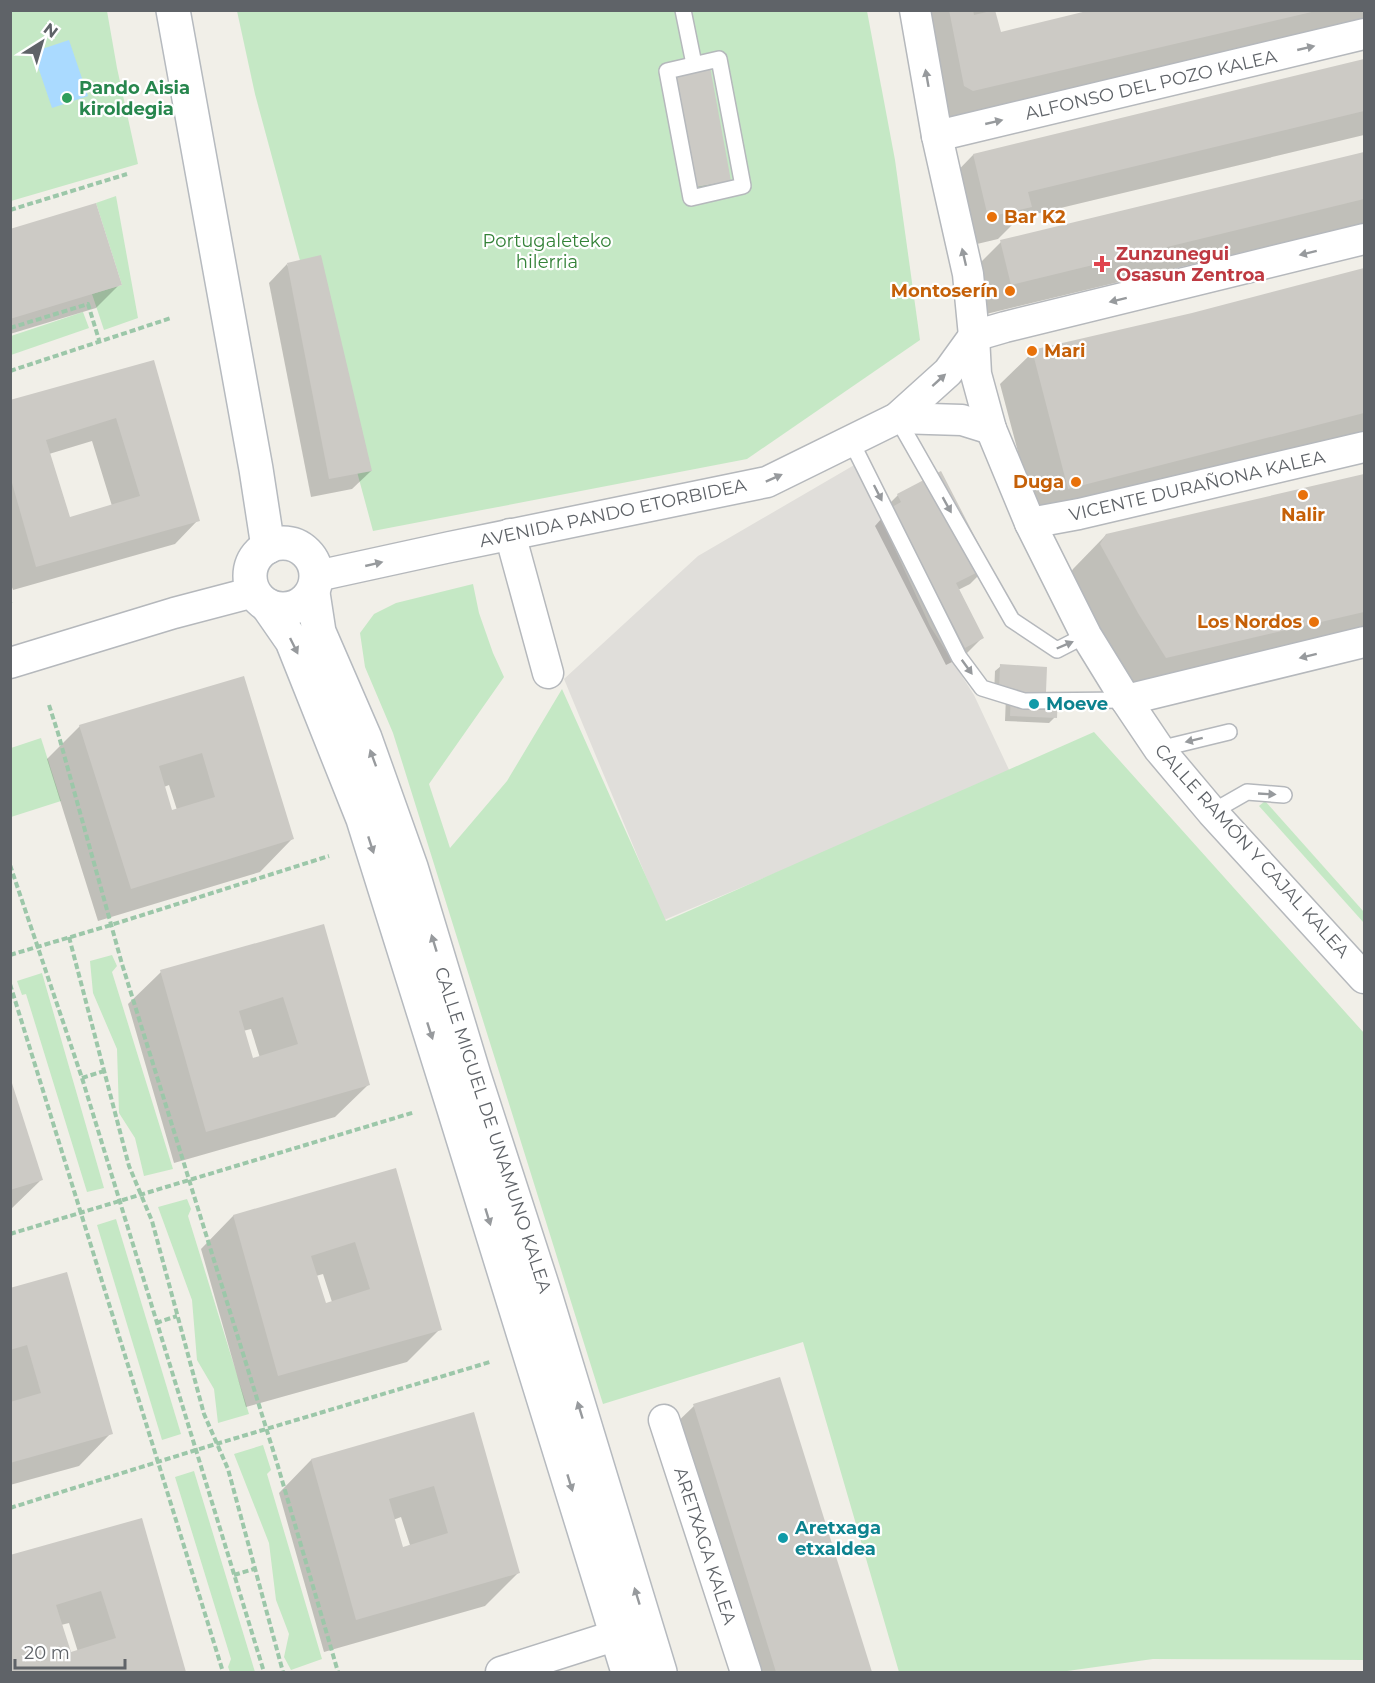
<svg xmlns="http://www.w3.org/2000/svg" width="1375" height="1683" font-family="Montserrat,sans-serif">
	<rect width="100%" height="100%" fill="#f1efe8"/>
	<polygon fill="#e0deda" points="856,464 930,626 974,695 1011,774 664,920 564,679 698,556"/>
	<g fill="#c5e8c5">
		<polygon points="10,11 107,11 117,68 138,164 11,201"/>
		<polygon points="237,11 867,11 895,160 920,340 747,459 373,531 255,94"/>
		<polygon points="116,196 138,318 104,330 92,294 122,285 96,203"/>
		<polygon points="83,312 89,328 11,355 11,336"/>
		<polygon points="473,584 479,613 493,653 504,677 429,784 450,848 507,781 562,689 666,921 1094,732 1364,1033 1364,1660 1153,1659 1060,1672 899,1672 803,1342 603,1404 393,733 365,667 360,633 374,614 396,603"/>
		<polygon points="41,738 61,801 11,817 11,748"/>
		<polygon points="1265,801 1364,912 1364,923 1259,806"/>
		<polygon points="112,955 117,966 112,972 173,1169 144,1176 135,1138 119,1113 117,1049 93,993 90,961"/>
		<polygon points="42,973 104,1188 87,1192 26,994 22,995 17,981"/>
		<polygon points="187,1199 191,1209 188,1216 249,1414 218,1423 214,1389 197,1360 192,1300 158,1207"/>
		<polygon points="116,1219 181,1434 162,1440 97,1225"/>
		<polygon points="263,1445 271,1470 267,1474 322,1659 291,1670 284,1657 289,1634 276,1600 269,1543 234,1454"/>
		<polygon points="194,1471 255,1672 230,1672 228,1667 231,1659 175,1477"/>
	</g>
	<polygon fill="#aadaff" points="69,40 88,96 52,108 33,52"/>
	<g fill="#0003" fill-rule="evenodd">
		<polygon points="909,10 994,10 1000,34 1100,10 1364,10 1364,24 940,123"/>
		<polygon points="1364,61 1364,135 1019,218 998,239 956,249 941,188 973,155"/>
		<polygon points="677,75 729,181 717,193 684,199 664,87"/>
		<polygon points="1364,154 1364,223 978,316 968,275 1001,242"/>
		<polygon points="10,231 120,284 96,308 10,334"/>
		<polygon points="287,264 371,471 352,489 311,497 269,283"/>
		<polygon points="1364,270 1364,437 1036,520 1000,384 1033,352 1192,314"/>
		<path d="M153 361 198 520 175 544 13 590 10 582V402ZM92 441 112 506 69 519 49 454Z"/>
		<polygon points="1364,475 1364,635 1133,690 1068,577 1073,569 1106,535"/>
		<polygon points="898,495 988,566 970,584 958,590 982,638 964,656 946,665 875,526 882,518 880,513"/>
		<polygon points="1001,666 1044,693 1055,717 1049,723 1005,721 1006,696 994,695 995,671"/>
		<path d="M243 678 292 839 260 872 98 921 47 759 80 726ZM169 785 177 810 171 812 164 787Z"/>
		<path d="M323 926 368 1085 335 1117 174 1163 128 1004 161 972ZM251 1029 260 1058 252 1060 243 1031Z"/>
		<polygon points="10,1080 41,1180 10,1210"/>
		<path d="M395 1170 440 1329 407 1362 246 1407 201 1249 233 1216ZM323 1274 332 1302 325 1304 316 1276Z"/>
		<polygon points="10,1290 111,1433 79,1466 10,1485"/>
		<polygon points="779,1379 871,1672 745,1672 670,1429 694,1406"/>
		<path d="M473 1414 518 1573 485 1606 324 1652 279 1493 311 1460ZM401 1517 410 1545 402 1549 393 1520Z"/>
		<path d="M141 1520 184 1672H10V1557ZM69 1623 78 1652 70 1654 61 1625Z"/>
	</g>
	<g fill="#cccac5" fill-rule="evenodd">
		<polygon points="949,10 973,10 974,15 995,10 1001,32 1091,10 1316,11 973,91 964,86"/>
		<polygon points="1364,59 1364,111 1028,192 1032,207 988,217 973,154"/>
		<polygon points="710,67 731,181 696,187 676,74"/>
		<polygon points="1364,152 1364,199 1011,285 1000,240"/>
		<polygon points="96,203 122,285 10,319 10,229"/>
		<polygon points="321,255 372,471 329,479 287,263"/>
		<polygon points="1364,268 1364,413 1068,489 1032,350 1192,313"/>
		<path d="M154 360 200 521 36 567 10 476V400ZM116 418 140 496 70 517 46 440Z"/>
		<polygon points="941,471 990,566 956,583 984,638 965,648 892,507 901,502 897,494"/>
		<polygon points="1364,474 1364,612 1166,658 1138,613 1100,544 1106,534"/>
		<polygon points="1000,664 1047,667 1046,692 1058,693 1057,718 1010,716 1011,690 999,690"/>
		<path d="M244 676 294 839 131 889 79 725ZM202 753 215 797 172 810 159 766Z"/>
		<path d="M324 924 370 1085 206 1132 160 970ZM283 997 298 1044 253 1058 239 1011Z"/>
		<polygon points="10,1077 43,1180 10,1190"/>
		<path d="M396 1168 442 1330 278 1376 233 1215ZM355 1242 370 1289 326 1303 311 1256Z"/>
		<polygon points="67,1272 113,1434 10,1463 10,1402 41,1393 27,1345 10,1350 10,1288"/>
		<polygon points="780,1377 872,1672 776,1672 693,1404"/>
		<path d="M474 1412 520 1573 356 1620 311 1459ZM434 1486 448 1533 403 1547 389 1499Z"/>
		<path d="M142 1518 186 1672H10V1555ZM101 1591 116 1638 71 1652 56 1605Z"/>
	</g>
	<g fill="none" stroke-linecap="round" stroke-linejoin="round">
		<defs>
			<g id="lane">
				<polyline points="683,10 694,64"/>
				<polygon points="719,59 743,186 691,198 667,71"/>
				<polyline points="897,418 1012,620 1057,650 1086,635"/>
				<polyline points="851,441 959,657 982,688 1024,701 1126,700"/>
				<polyline points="1159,749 1229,732"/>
				<polyline points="1212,812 1247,792 1284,795"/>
			</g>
			<g id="street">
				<polyline points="915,10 937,136 968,274 974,336 976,374 991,429 1030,523 1086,635 1126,700 1159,749 1212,812 1364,978"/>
				<polyline points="937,136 1364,34"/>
				<polyline points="974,336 1005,327 1364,239"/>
				<polyline points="897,418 962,420 991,429"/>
				<polyline points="1030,523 1079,514 1364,447"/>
				<polyline points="510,534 548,673"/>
				<polyline points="317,576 450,547 767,482 897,418 948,372 974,336"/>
				<polyline points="10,663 174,613 254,592"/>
				<polyline points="1126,700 1364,642"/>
				<polyline points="664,1420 746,1672"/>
				<polyline points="501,1672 617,1635 640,1629"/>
			</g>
			<g id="secondary">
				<polyline points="173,10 256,469 268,547"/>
				<circle cx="283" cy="576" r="33"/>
				<polyline points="313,593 319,632 365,738 411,867 474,1075 544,1291 660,1672"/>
				<polyline points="267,605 292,641 363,819 453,1106 628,1672"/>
			</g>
		</defs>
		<use href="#lane" stroke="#b5b8bc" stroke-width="18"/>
		<use href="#street" stroke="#b5b8bc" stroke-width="33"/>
		<use href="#secondary" stroke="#b6babf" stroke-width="36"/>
		<g stroke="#9cc7a9" stroke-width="4" stroke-dasharray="6 3" stroke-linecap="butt">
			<polyline points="10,210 127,174"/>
			<polyline points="10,328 88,304 99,340"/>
			<polyline points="10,371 171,318"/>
			<polyline points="10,603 11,604"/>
			<polyline points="49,705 58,733 122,964 277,1463 338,1672"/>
			<polyline points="10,865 82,1078 264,1672"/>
			<polyline points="69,937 129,1166 152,1221 204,1414 228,1469 283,1672"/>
			<polyline points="10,955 111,925 329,856"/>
			<polyline points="10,984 223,1672"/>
			<polyline points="82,1078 104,1071"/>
			<polyline points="10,1234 415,1112"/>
			<polyline points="156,1323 177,1316"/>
			<polyline points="10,1508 196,1450 490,1362"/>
			<polyline points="234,1575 254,1569"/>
		</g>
		<use href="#lane" stroke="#fff" stroke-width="15"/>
		<use href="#street" stroke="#fff" stroke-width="30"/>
		<use href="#secondary" stroke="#fff" stroke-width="33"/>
	</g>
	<defs><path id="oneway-solid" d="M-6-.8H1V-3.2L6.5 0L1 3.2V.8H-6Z" transform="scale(1.5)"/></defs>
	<g fill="#979a9d">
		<use href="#oneway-solid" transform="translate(1306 48) rotate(-13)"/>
		<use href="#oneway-solid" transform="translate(927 78) rotate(-100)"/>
		<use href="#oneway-solid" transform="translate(994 122) rotate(-13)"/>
		<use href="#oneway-solid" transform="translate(1308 253) rotate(166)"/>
		<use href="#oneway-solid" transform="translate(964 257) rotate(-103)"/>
		<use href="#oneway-solid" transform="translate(1118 300) rotate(166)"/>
		<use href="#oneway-solid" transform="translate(939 380) rotate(-42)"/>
		<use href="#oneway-solid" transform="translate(774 478) rotate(-24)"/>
		<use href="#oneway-solid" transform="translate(878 493) rotate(63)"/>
		<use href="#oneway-solid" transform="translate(947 505) rotate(61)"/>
		<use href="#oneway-solid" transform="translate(374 564) rotate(-13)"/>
		<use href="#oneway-solid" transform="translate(1065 645) rotate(-23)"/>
		<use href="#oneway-solid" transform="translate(294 646) rotate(64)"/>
		<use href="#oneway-solid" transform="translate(1308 656) rotate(166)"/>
		<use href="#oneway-solid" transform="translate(967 667) rotate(54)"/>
		<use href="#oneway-solid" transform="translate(1194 740) rotate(166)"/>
		<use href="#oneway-solid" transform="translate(373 758) rotate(-110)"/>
		<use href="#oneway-solid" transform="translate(1267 794) rotate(3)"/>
		<use href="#oneway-solid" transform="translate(371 845) rotate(72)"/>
		<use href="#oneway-solid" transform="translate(434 943) rotate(-107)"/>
		<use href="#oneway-solid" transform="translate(430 1031) rotate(72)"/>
		<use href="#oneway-solid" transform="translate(488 1217) rotate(73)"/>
		<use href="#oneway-solid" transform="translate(580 1410) rotate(-107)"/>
		<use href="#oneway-solid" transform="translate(570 1483) rotate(73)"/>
		<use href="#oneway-solid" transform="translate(637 1596) rotate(-107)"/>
	</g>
	<circle fill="#2e9e5b" stroke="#fff" stroke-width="2" cx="67" cy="98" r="6"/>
	<g fill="#e8710a" stroke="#fff" stroke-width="2">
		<circle cx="992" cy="217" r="6"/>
		<circle cx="1010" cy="291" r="6"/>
		<circle cx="1032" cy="351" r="6"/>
		<circle cx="1076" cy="482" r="6"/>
		<circle cx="1303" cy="495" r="6"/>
		<circle cx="1314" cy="622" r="6"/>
	</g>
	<path fill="#e0444e" stroke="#fff" stroke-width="2" d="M1099 255h6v6h6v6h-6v6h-6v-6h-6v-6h6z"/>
	<g fill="#0f9aa8" stroke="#fff" stroke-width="2">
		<circle cx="1034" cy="704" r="6"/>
		<circle cx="783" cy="1538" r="6"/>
	</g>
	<g text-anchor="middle" stroke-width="4.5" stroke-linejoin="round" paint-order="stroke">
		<g font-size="18" fill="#5f6368" stroke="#fff">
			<text transform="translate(1151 85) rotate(-13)" y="6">ALFONSO DEL POZO KALEA</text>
			<text transform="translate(1197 486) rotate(-13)" y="6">VICENTE DURAÑONA KALEA</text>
			<text transform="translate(613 513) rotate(-12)" y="6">AVENIDA PANDO ETORBIDEA</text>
			<text transform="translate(1252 851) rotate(48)" y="6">CALLE RAMÓN Y CAJAL KALEA</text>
			<text transform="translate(493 1130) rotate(72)" y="6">CALLE MIGUEL DE UNAMUNO KALEA</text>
			<text transform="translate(705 1546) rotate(72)" y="6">ARETXAGA KALEA</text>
		</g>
		<g font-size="18" font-weight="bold" fill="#27864d" stroke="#fff" text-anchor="start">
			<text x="79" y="94">Pando Aisia<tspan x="79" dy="21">kiroldegia</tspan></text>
		</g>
		<g font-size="18" font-weight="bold" fill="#c56008" stroke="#fff" text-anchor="end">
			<text x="1004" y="223" text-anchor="start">Bar K2</text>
			<text x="998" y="297">Montoserín</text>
			<text x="1044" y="357" text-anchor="start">Mari</text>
			<text x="1064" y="488">Duga</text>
			<text x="1303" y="521" text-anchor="middle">Nalir</text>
			<text x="1302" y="628">Los Nordos</text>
		</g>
		<g font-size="18" fill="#348238" stroke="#fff">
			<text x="547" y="247">Portugaleteko<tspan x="547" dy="21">hilerria</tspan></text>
		</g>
		<g font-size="18" font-weight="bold" fill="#be3a42" stroke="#fff" text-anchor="start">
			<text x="1116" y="260">Zunzunegui<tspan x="1116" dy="21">Osasun Zentroa</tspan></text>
		</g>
		<g font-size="18" font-weight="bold" fill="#0d838f" stroke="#fff" text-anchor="start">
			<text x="1046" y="710">Moeve</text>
			<text x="795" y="1534">Aretxaga<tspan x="795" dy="21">etxaldea</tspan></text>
		</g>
	</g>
	<rect width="1375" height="1683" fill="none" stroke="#5f6368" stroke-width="24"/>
	<g transform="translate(42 42) rotate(37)" stroke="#ffffff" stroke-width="4.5" paint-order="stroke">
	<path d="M0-4.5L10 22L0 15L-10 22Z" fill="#5f6368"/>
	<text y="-9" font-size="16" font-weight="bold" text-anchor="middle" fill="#5f6368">N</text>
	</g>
	<path d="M15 1659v9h110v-9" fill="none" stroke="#5f6368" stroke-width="3"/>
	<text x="24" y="1659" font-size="18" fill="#5f6368" stroke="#ffffff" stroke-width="4.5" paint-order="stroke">20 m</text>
</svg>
